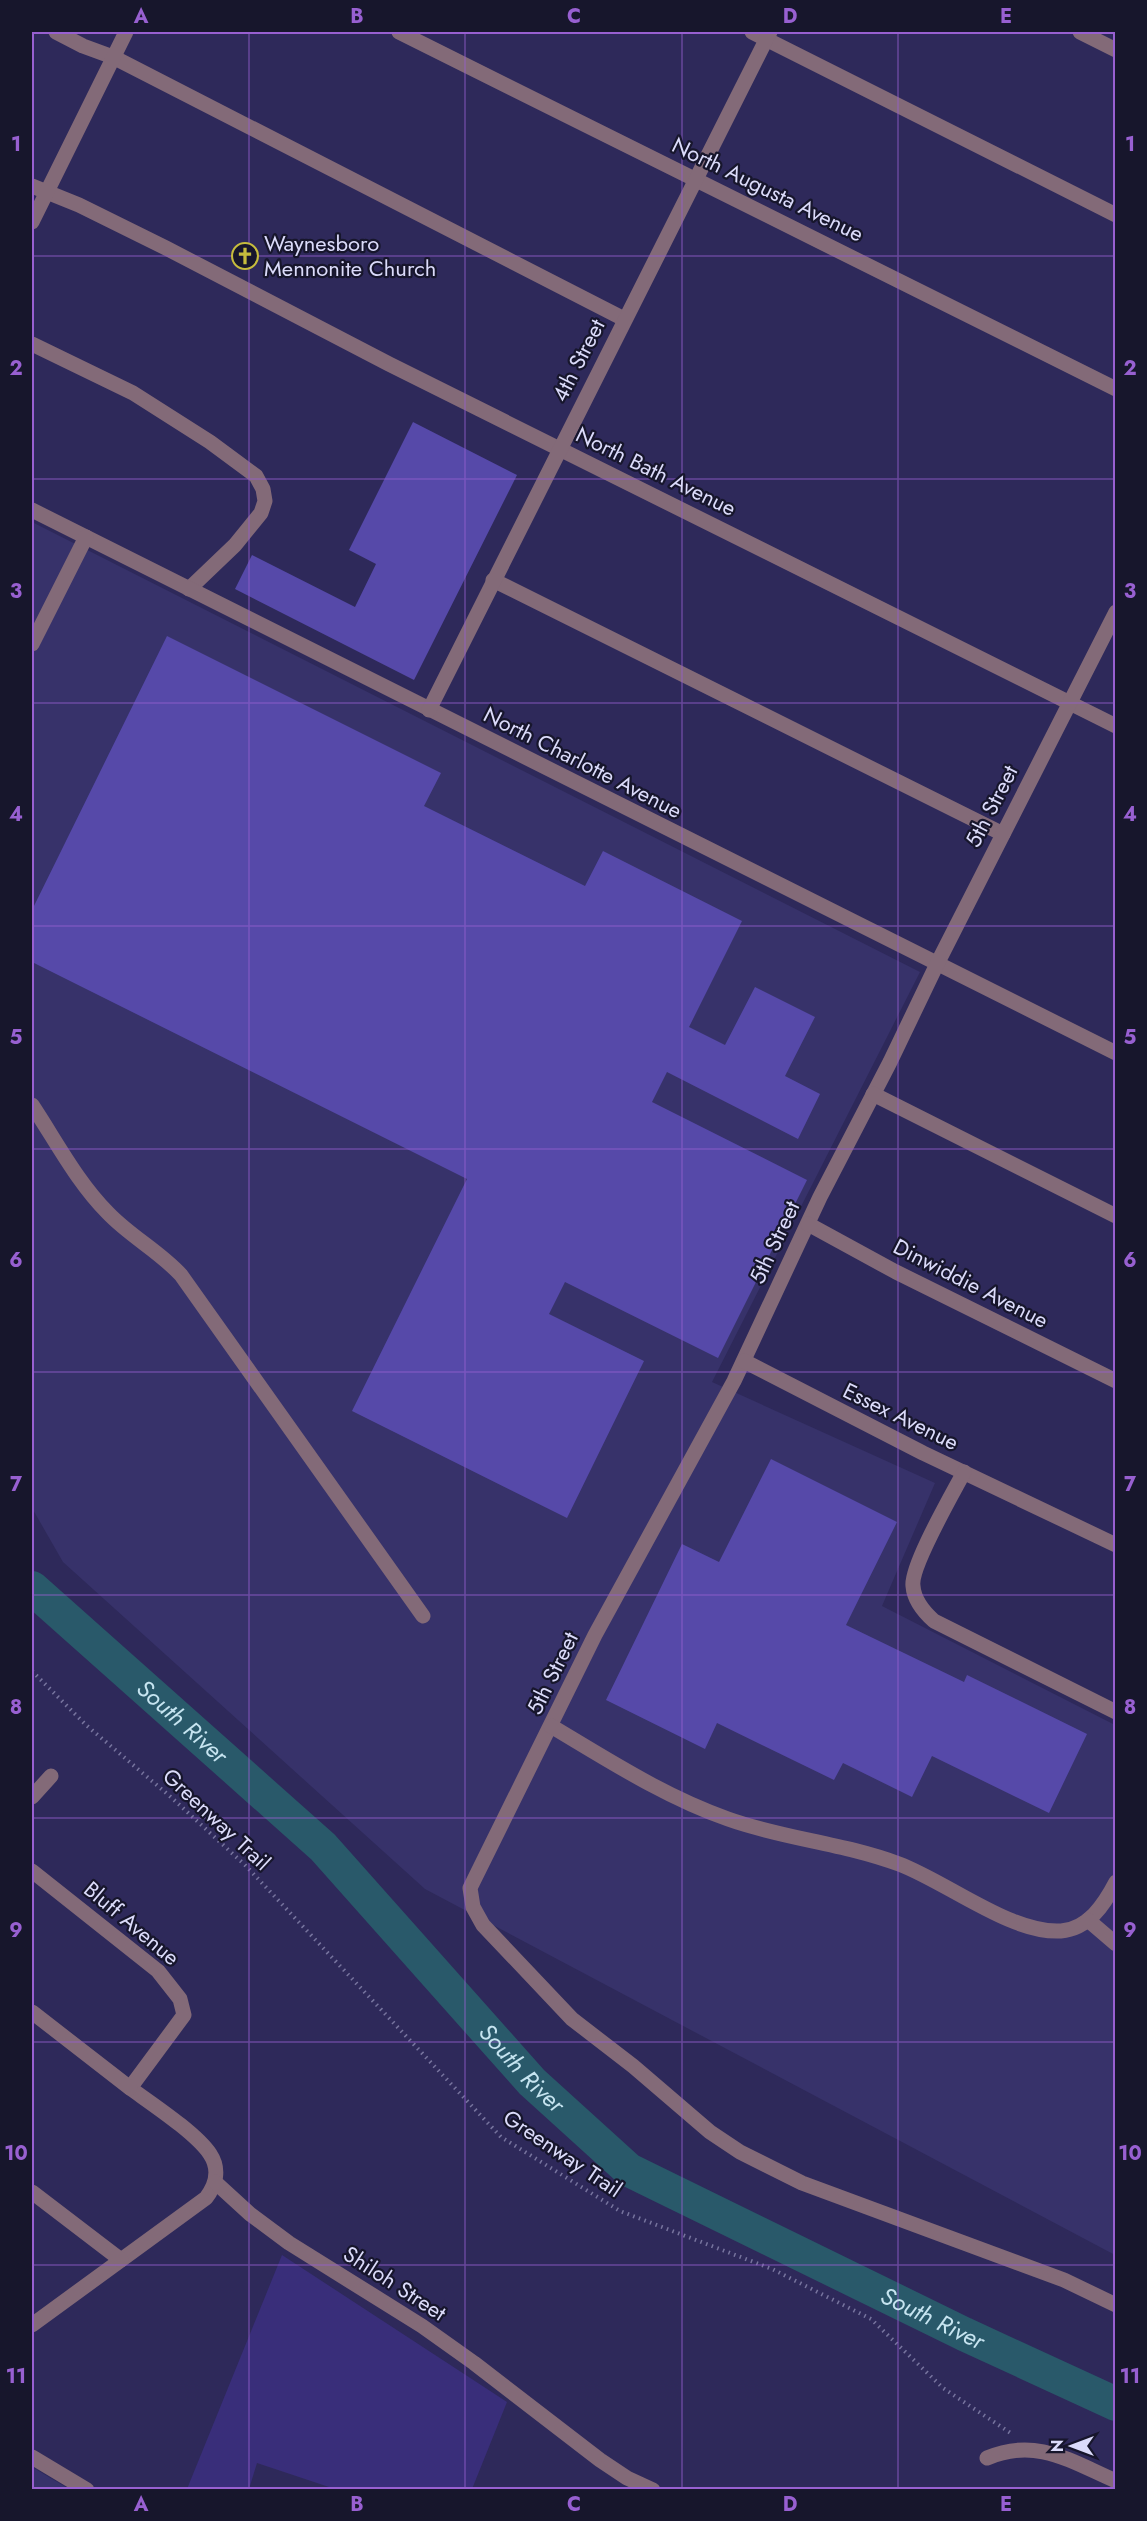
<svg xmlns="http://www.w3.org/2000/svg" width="1147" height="2521" font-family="Jost,sans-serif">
	<rect width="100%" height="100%" fill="#2e295a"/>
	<g fill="#37326a">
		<polygon points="32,522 920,972 712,1382 935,1483 882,1606 1115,1725 1115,2255 425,1889 63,1562 32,1508"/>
		<polygon points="32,2467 69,2489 32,2489"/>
	</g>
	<polygon fill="#392e7a" points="282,2255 507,2402 472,2489 335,2489 257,2463 249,2489 187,2489"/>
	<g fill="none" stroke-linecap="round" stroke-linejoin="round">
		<path stroke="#29596a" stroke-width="34" id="s1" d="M32 1588 323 1847 532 2082 629 2170 964 2334 1116 2404"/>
	</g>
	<g fill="#5649a9">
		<polygon points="413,422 517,475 414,680 235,589 252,555 355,607 376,564 349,550"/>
		<polygon points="167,636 441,773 424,806 585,886 603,851 742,921 689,1027 725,1045 755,987 815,1017 785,1076 820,1094 798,1139 667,1072 652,1102 807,1180 718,1358 565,1282 549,1314 644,1361 567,1518 352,1411 467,1179 32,962 32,910"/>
		<polygon points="771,1459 897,1522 846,1625 964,1682 967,1675 1087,1734 1049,1813 932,1756 912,1797 843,1763 834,1780 717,1723 705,1749 606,1700 682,1544 719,1562"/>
	</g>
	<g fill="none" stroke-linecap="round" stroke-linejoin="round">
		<polyline stroke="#77749e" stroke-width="4" stroke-dasharray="1.5 4.5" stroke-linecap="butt" points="32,1671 86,1725 172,1798 246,1866 501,2137 620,2211 772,2269 871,2319 943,2388 1012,2434"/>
		<g stroke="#836a78" stroke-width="15">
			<polyline points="56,32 83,46 113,57 624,319"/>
			<polyline points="399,32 1116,389"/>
			<polyline points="752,32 1116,215"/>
			<polyline points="1080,32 1116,50"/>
			<polyline points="32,186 79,205 166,248 389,364 1116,726"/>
			<polyline points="32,222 126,32"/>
			<polyline points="32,344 133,393 210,442 256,476 263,489 265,501 261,513 235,545 189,589"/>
			<polyline points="32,510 1116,1053"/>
			<polyline points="493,580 1003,834"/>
			<polyline points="1116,612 937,964 890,1062 820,1197 734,1381 595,1635 470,1888 473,1907 483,1925 572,2019 633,2066 710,2132 740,2152 802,2183 1064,2280 1116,2305"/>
			<polyline points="32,644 86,537"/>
			<polyline points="429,710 770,32"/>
			<polyline points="873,1094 1116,1216"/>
			<path d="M32 1105C56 1141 77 1182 108 1213 131 1237 159 1251 181 1275L423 1616"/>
			<polyline points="808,1224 896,1272 1116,1381"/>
			<polyline points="744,1361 923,1453 1116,1545"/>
			<path d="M964 1472C953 1493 910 1567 913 1586 914 1601 924 1612 934 1621L1116 1712"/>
			<path d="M551 1726C608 1760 665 1797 728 1819 784 1839 843 1843 899 1864 947 1882 1011 1934 1061 1931 1088 1929 1104 1905 1116 1882"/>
			<polyline points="32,1797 51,1776"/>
			<path d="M32 1871 158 1971 180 1999 184 2015 130 2088C152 2104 196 2133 210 2154 220 2169 216 2185 206 2198L32 2325"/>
			<polyline points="1088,1920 1116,1944"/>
			<polyline points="32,2012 130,2088"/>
			<polyline points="215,2182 250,2214 289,2243 422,2326 474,2363 600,2460 627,2478 653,2490"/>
			<polyline points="32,2192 121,2260"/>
			<polyline points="32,2457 87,2490"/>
			<path d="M987 2458C1036 2437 1070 2461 1116 2481"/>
		</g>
	</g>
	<path fill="none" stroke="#9860d1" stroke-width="1.5" stroke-opacity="0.55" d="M249 32V2490M465 32V2490M682 32V2490M898 32V2490M32 256H1116M32 479H1116M32 703H1116M32 926H1116M32 1149H1116M32 1372H1116M32 1595H1116M32 1818H1116M32 2042H1116M32 2265H1116"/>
	<defs>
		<symbol id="church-ring" viewBox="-11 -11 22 22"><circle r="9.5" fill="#17162c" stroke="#c6bc3d" stroke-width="1.5"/><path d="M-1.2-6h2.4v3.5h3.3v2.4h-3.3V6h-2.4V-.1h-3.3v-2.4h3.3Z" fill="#c6bc3d"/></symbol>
	</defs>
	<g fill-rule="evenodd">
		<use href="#church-ring" x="230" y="241" width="30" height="30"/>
	</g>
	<g text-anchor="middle" stroke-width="4.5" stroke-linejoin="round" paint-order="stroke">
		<g font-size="22" fill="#dbdbfa" stroke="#17162c">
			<text transform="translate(768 189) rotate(26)" y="8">North Augusta Avenue</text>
			<text transform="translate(578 360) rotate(-63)" y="8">4th Street</text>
			<text transform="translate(656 471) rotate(26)" y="8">North Bath Avenue</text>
			<text transform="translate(583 762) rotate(27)" y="8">North Charlotte Avenue</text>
			<text transform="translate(991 806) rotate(-63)" y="8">5th Street</text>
			<text transform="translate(774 1242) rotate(-65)" y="8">5th Street</text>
			<text transform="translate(971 1283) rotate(27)" y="8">Dinwiddie Avenue</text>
			<text transform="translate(901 1416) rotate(26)" y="8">Essex Avenue</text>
			<text transform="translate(552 1673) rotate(-64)" y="8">5th Street</text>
			<text transform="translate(217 1819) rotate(43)" y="8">Greenway Trail</text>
			<text transform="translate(132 1923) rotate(40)" y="8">Bluff Avenue</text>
			<text transform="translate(563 2153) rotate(34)" y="8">Greenway Trail</text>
			<text transform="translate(395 2283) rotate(33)" y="8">Shiloh Street</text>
		</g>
		<g font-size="22" fill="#dbdbfa" stroke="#17162c" text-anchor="start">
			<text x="264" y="251">Waynesboro<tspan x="264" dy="25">Mennonite Church</tspan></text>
		</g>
		<g font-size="24" font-style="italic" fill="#c6e4f0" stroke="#17162c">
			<text dy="8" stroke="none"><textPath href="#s1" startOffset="201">South River</textPath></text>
			<text dy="8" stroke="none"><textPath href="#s1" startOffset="687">South River</textPath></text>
			<text dy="8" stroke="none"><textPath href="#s1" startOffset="1173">South River</textPath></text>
		</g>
	</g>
	<rect width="1147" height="2521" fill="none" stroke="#17162c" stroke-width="66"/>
	<g transform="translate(1072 2446) rotate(270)" stroke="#17162c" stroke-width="4.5" paint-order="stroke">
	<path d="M0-4.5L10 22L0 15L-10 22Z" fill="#dbdbfa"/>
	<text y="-9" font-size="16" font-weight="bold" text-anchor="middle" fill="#dbdbfa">N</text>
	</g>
	<rect x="33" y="33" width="1081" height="2455" fill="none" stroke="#9860d1" stroke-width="2"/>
	<g font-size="20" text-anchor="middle" font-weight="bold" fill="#9860d1">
		<text x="141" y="23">A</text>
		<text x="357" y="23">B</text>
		<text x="574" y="23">C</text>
		<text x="790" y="23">D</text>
		<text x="1006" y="23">E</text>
		<text x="16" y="151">1</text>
		<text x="1130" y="151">1</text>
		<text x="16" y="375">2</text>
		<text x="1130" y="375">2</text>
		<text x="16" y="598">3</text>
		<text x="1130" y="598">3</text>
		<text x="16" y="821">4</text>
		<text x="1130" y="821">4</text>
		<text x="16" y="1044">5</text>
		<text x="1130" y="1044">5</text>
		<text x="16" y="1267">6</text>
		<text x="1130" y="1267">6</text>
		<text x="16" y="1491">7</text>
		<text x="1130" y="1491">7</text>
		<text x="16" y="1714">8</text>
		<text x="1130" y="1714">8</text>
		<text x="16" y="1937">9</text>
		<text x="1130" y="1937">9</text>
		<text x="16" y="2160">10</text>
		<text x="1130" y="2160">10</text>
		<text x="16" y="2383">11</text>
		<text x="1130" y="2383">11</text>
		<text x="141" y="2511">A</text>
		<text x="357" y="2511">B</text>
		<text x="574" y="2511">C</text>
		<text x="790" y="2511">D</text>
		<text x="1006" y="2511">E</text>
	</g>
</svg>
